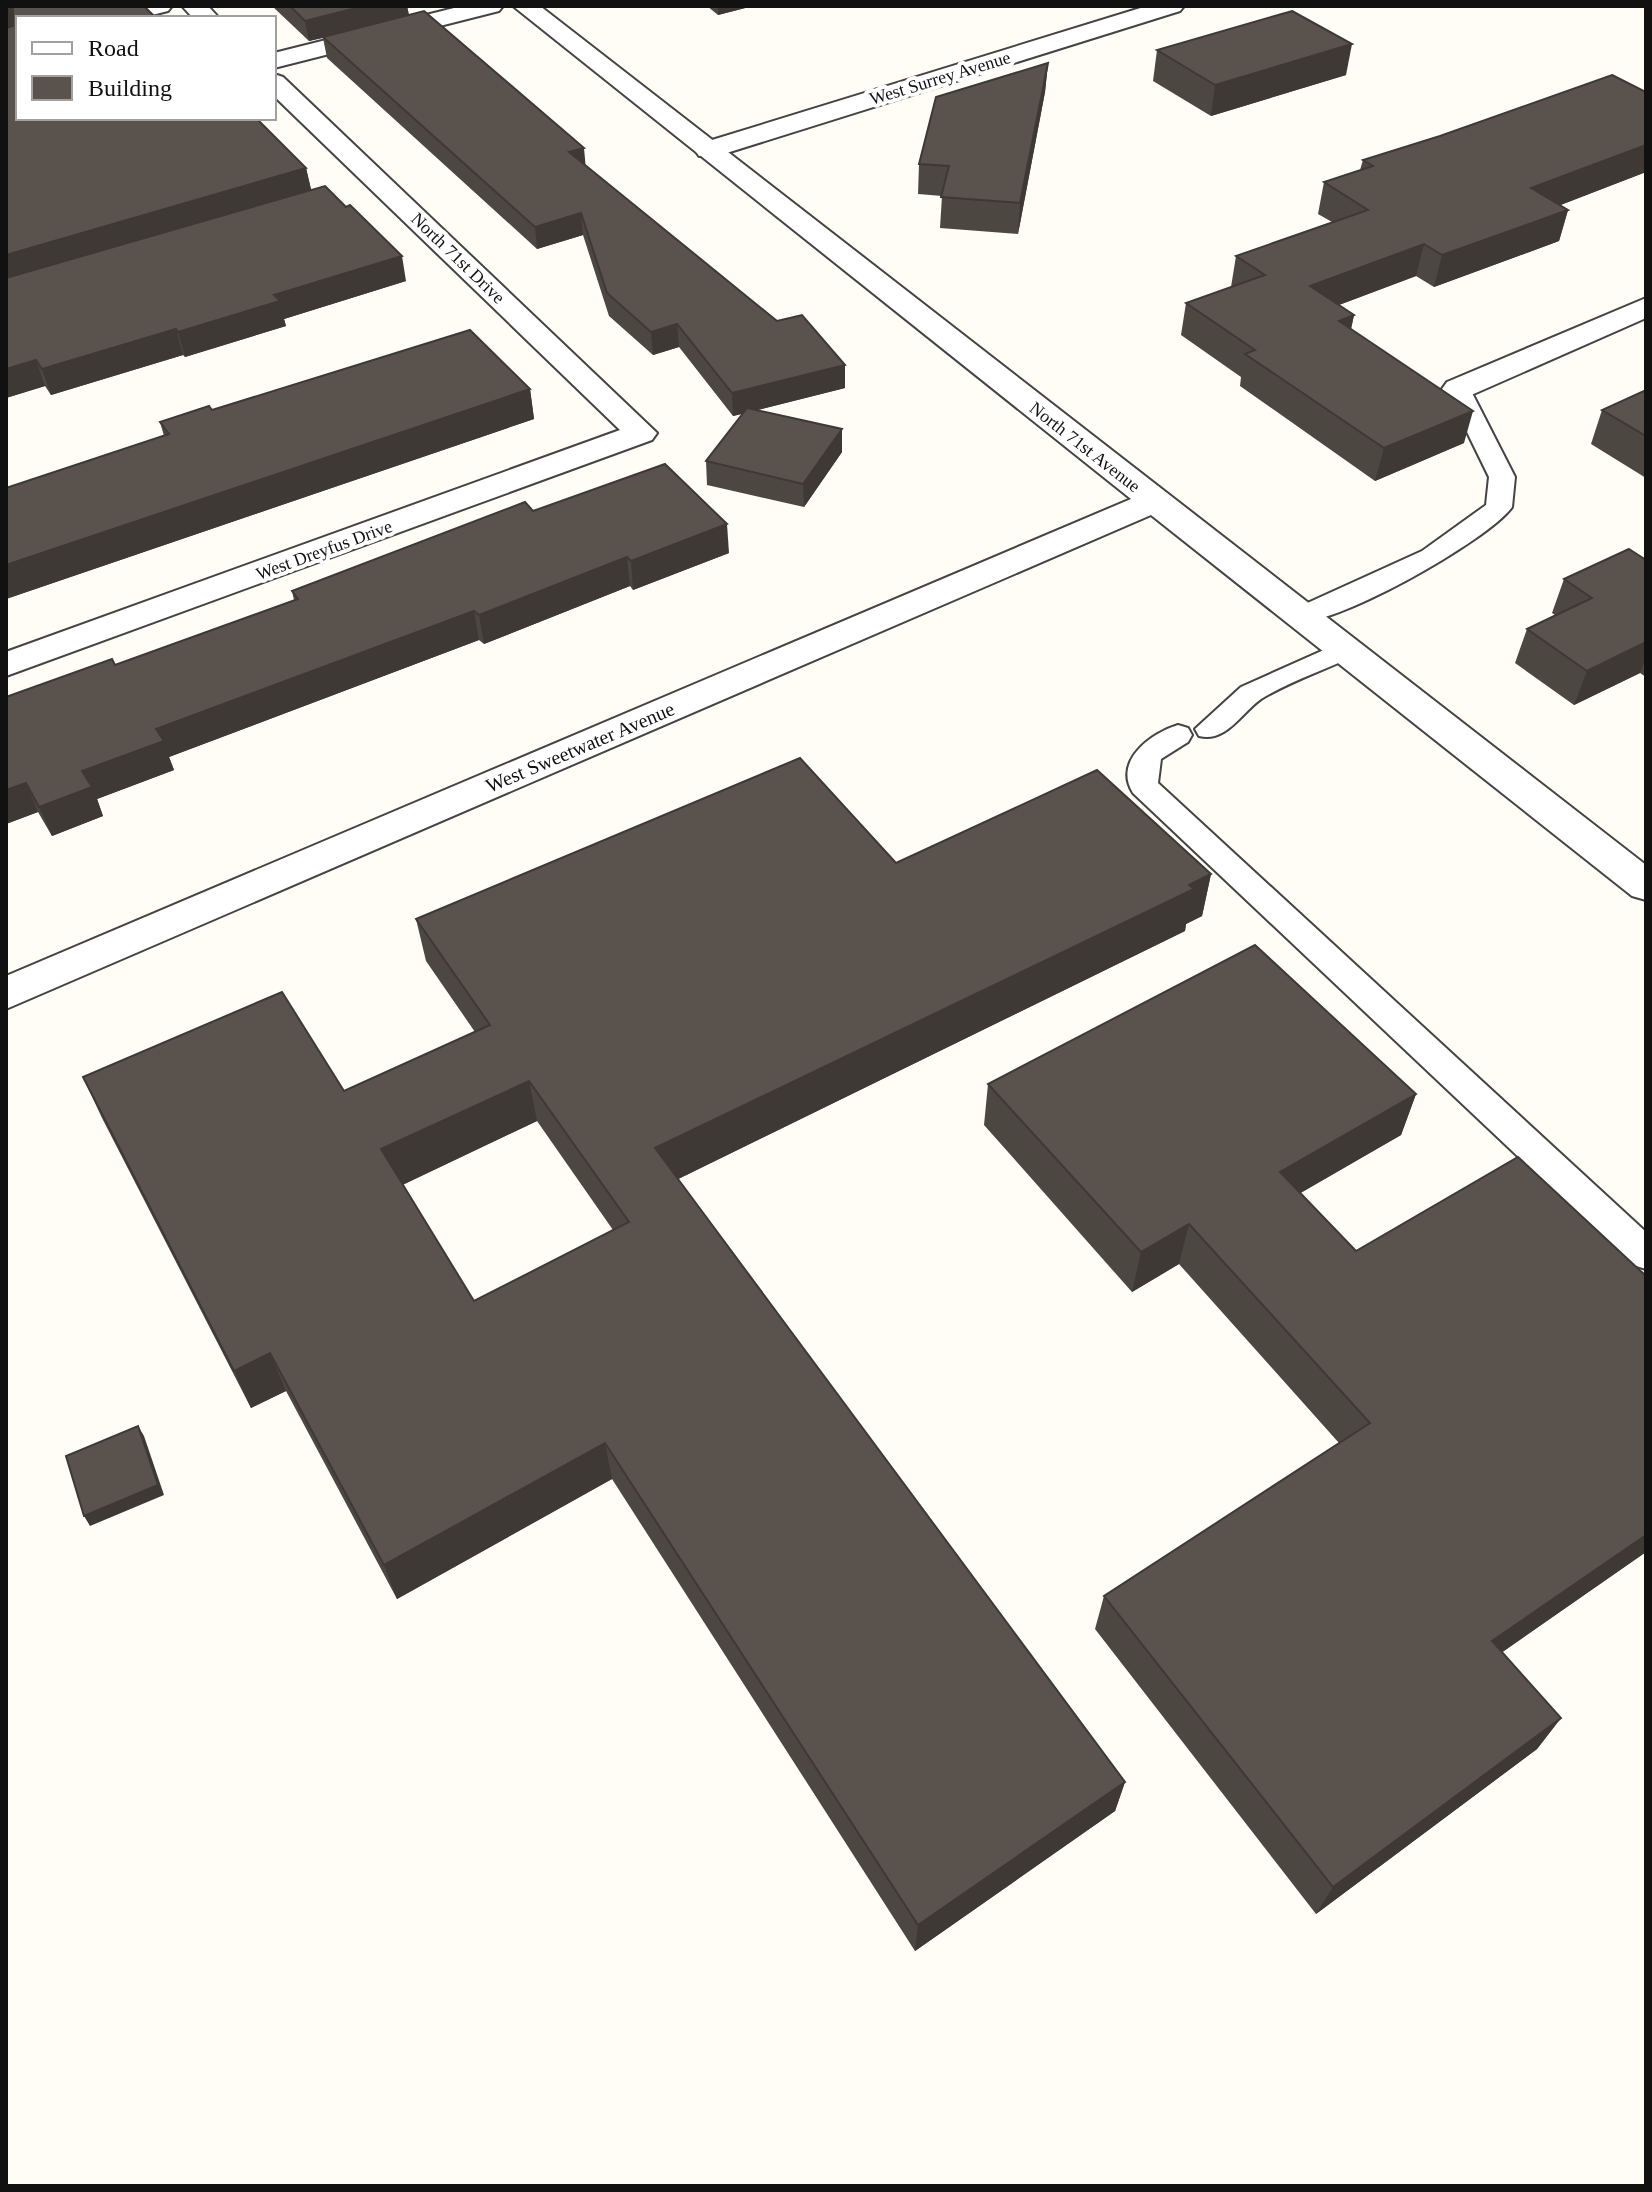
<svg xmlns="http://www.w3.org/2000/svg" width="1652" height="2192" font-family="Georgia,serif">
	<rect width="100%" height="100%" fill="#fffdf5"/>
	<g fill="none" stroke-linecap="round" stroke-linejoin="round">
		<defs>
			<g id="service">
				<path d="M1458 382 1470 389 1515 477 1512 507C1489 540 1328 631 1292 622L1288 616 1292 610 1422 551 1486 505 1489 477 1446 389Z"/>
				<path d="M1344 641 1354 644 1358 650 1354 656C1324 670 1289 682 1261 699 1241 713 1226 743 1199 736L1195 729 1241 687Z"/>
				<path d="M1178 725 1188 728 1192 735 1188 742 1161 759 1158 783 1646 1232V1269L1633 1265 1133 793C1113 761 1151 733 1178 725Z"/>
			</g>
			<g id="minor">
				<polygon points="130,6 172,6 168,11 140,18 99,18 102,13"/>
				<polygon points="182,6 208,6 219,18 193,18"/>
				<polygon points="462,6 503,6 499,11 274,68 274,53"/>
				<polygon points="1147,6 1184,6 1180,11 717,156 699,156 695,150 699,144"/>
				<polygon points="274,74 283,77 657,433 652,440 6,676 6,652 620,430 274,96"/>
				<polygon points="1646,298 1646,318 1469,396 1447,396 1442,389 1447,382"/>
			</g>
			<polygon id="tertiary" points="513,6 540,6 1646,865 1646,900 1632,896 1151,515 6,1009 6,976 1131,499"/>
		</defs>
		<use href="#service" stroke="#444" stroke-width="4"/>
		<use href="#minor" stroke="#444" stroke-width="4"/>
		<use href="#tertiary" stroke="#444" stroke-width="4"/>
		<use href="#service" fill="#fff" fill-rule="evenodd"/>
		<use href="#minor" fill="#fff" fill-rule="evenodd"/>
		<use href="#tertiary" fill="#fff" fill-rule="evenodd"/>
	</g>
	<g fill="#4d4742" fill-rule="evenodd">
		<polygon points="6,6 306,168 311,190 406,281 284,319 286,326 185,357 183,355 51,395 45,386 6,398"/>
		<polygon points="272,6 407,6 409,15 585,165 777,321 845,365 845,388 758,410 842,452 804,507 707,485 706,461 742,414 733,416 679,347 653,355 609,316 583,235 537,249 327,58 323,38 309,41"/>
		<polygon points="707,6 753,6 718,15"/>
		<polygon points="1157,50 1346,75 1211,116 1153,81"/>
		<polygon points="1048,63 1045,92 1018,234 940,228 942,196 918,194 919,164"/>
		<polygon points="1646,92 1646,172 1560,205 1568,210 1559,241 1434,287 1416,276 1339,305 1354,315 1351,329 1464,443 1375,481 1240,386 1241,377 1181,335 1186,303 1231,287 1236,256 1332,222 1318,214 1324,182 1360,170 1363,160"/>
		<polygon points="530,389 534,419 6,599 6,488 164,436 160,422 212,410"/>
		<polygon points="1646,390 1646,478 1591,444 1602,410"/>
		<polygon points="533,511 729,553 633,590 630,586 484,644 479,640 169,757 174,770 97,799 103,816 52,836 38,812 6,824 6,697 115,665 294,600 292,591"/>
		<polygon points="1646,560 1646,677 1640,673 1574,705 1515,663 1527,629 1555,615 1552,613 1564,579"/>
		<path d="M896 863 1211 874 1202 916 1186 924 1185 931 678 1179 1125 1782 1115 1811 915 1951 612 1479 397 1599 286 1391 251 1408 102 1118 83 1077 344 1091 475 1032 426 961 416 919ZM537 1121 613 1230 474 1301 402 1185Z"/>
		<polygon points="988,1084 1416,1094 1401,1135 1300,1193 1646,1552 1502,1652 1561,1718 1537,1749 1316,1914 1095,1629 1104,1596 1339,1443 1179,1264 1132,1292 984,1125"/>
	</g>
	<g fill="#3f3936">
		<polygon points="364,6 407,6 409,16 309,41 305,21"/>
		<polygon points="718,6 753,6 718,15"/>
		<polygon points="13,8 18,26 6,35 6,10"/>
		<polygon points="1352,44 1346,75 1211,116 1215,85"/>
		<polygon points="1048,63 1045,92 1018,234 1020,203"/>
		<polygon points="1646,145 1646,172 1522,220 1531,188"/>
		<polygon points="584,148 586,170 569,152"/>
		<polygon points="306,168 312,193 6,283 6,255"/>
		<polygon points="1568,210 1559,241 1434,287 1442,255"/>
		<polygon points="581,213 583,235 537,249 535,227"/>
		<polygon points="1424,244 1416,276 1304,318 1310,286"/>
		<polygon points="402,256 406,281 284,319 286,326 185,357 178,332 274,295"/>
		<polygon points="1354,315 1347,347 1339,321"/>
		<polygon points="677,324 679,347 653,355 651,332"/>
		<polygon points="176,329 183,355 51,395 42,369"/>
		<polygon points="36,360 45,386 6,398 6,369"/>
		<polygon points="845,365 845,388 733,416 732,393"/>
		<polygon points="530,389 534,419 6,599 6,565"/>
		<polygon points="1473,411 1464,443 1375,481 1384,448"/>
		<polygon points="842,429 842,452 804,507 803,484"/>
		<polygon points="727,524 729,553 633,590 631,561"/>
		<polygon points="627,557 630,586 484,644 479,615"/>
		<polygon points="474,611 479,640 169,757 174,770 97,799 103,816 52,836 39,807 82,771 156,729"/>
		<polygon points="1646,642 1646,657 1640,673 1574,705 1587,671"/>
		<polygon points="26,783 38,812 6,824 6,790"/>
		<polygon points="1211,874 1202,916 1186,924 1185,931 660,1188 655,1148"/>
		<polygon points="529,1081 537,1121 392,1190 381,1149"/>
		<polygon points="1416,1094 1401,1135 1268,1212 1280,1172"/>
		<polygon points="1189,1224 1179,1264 1132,1292 1141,1252"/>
		<polygon points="270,1353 286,1391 251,1408 234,1371"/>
		<polygon points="138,1426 144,1436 164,1495 90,1526 84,1516"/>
		<polygon points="605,1443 612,1479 397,1599 384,1565"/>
		<polygon points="1646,1535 1646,1552 1471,1674 1492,1641"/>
		<polygon points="1561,1718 1537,1749 1316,1914 1333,1887"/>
		<polygon points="1125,1782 1115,1811 915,1951 918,1925"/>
	</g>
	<g fill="#5a524d" stroke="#3f3936" stroke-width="2" fill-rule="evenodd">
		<polygon points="6,6 144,6 156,18 18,18 18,118 256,118 306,168 6,255 6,28 13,26 13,8 6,10"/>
		<polygon points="290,6 364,6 305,21"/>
		<polygon points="424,11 584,148 569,152 777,321 802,315 845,365 732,393 677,324 651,332 607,293 581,213 535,227 323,37"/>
		<polygon points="1292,11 1352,44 1215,85 1157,50"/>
		<polygon points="1048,63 1020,203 941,197 949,166 919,164 936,97"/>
		<polygon points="1612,75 1646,92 1646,145 1531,188 1568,210 1442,255 1424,244 1310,286 1354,315 1339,321 1473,411 1384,448 1245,354 1255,350 1186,303 1265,275 1236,256 1368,210 1324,182 1373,166 1363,160 1440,136"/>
		<polygon points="325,186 346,207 350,205 402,256 274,295 280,301 178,332 176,329 42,369 36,360 6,369 6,278"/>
		<polygon points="470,330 530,389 6,565 6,488 169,434 160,422 209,406 212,410"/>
		<polygon points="1646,390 1646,436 1602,410"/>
		<polygon points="747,408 842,429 803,484 706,461"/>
		<polygon points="665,464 727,524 631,561 627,557 479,615 474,611 156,729 164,741 82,771 92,787 39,807 26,783 6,790 6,697 112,659 115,665 298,599 292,591 525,502 533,511"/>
		<polygon points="1629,549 1646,560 1646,642 1587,671 1527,629 1592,598 1564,579"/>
		<path d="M800 758 896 863 1097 770 1211 874 1189 885 1194 889 655 1148 1125 1782 918 1925 605 1443 384 1565 270 1353 234 1371 83 1077 282 992 344 1091 490 1025 416 919ZM529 1081 629 1222 474 1301 381 1149Z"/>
		<polygon points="1255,945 1416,1094 1280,1172 1356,1251 1518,1157 1646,1276 1646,1535 1492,1641 1561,1718 1333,1887 1104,1596 1370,1423 1189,1224 1141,1252 988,1084"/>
		<polygon points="138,1426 158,1485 84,1516 66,1456"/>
	</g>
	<g text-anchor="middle" stroke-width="8" stroke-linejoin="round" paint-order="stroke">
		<g font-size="18" fill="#111" stroke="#fff">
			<text transform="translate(940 78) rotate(-17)" y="6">West Surrey Avenue</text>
			<text transform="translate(458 258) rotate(44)" y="6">North 71st Drive</text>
			<text transform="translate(1085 447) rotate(38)" y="6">North 71st Avenue</text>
			<text transform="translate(324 550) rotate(-20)" y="6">West Dreyfus Drive</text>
		</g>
		<g font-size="20" fill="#111" stroke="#fff">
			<text transform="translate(580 747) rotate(-23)" y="7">West Sweetwater Avenue</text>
		</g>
	</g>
	<rect width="1652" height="2192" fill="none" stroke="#111111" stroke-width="16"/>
	<rect x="16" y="16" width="260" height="104" fill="#ffffff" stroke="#a0a0a0" stroke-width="2"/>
	<rect x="32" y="42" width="40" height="12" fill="#ffffff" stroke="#a0a0a0" stroke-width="2"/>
	<text x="88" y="56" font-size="24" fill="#111111">Road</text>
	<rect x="32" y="76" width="40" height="24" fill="#5a524d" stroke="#a0a0a0" stroke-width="2"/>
	<text x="88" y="96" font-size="24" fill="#111111">Building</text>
</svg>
